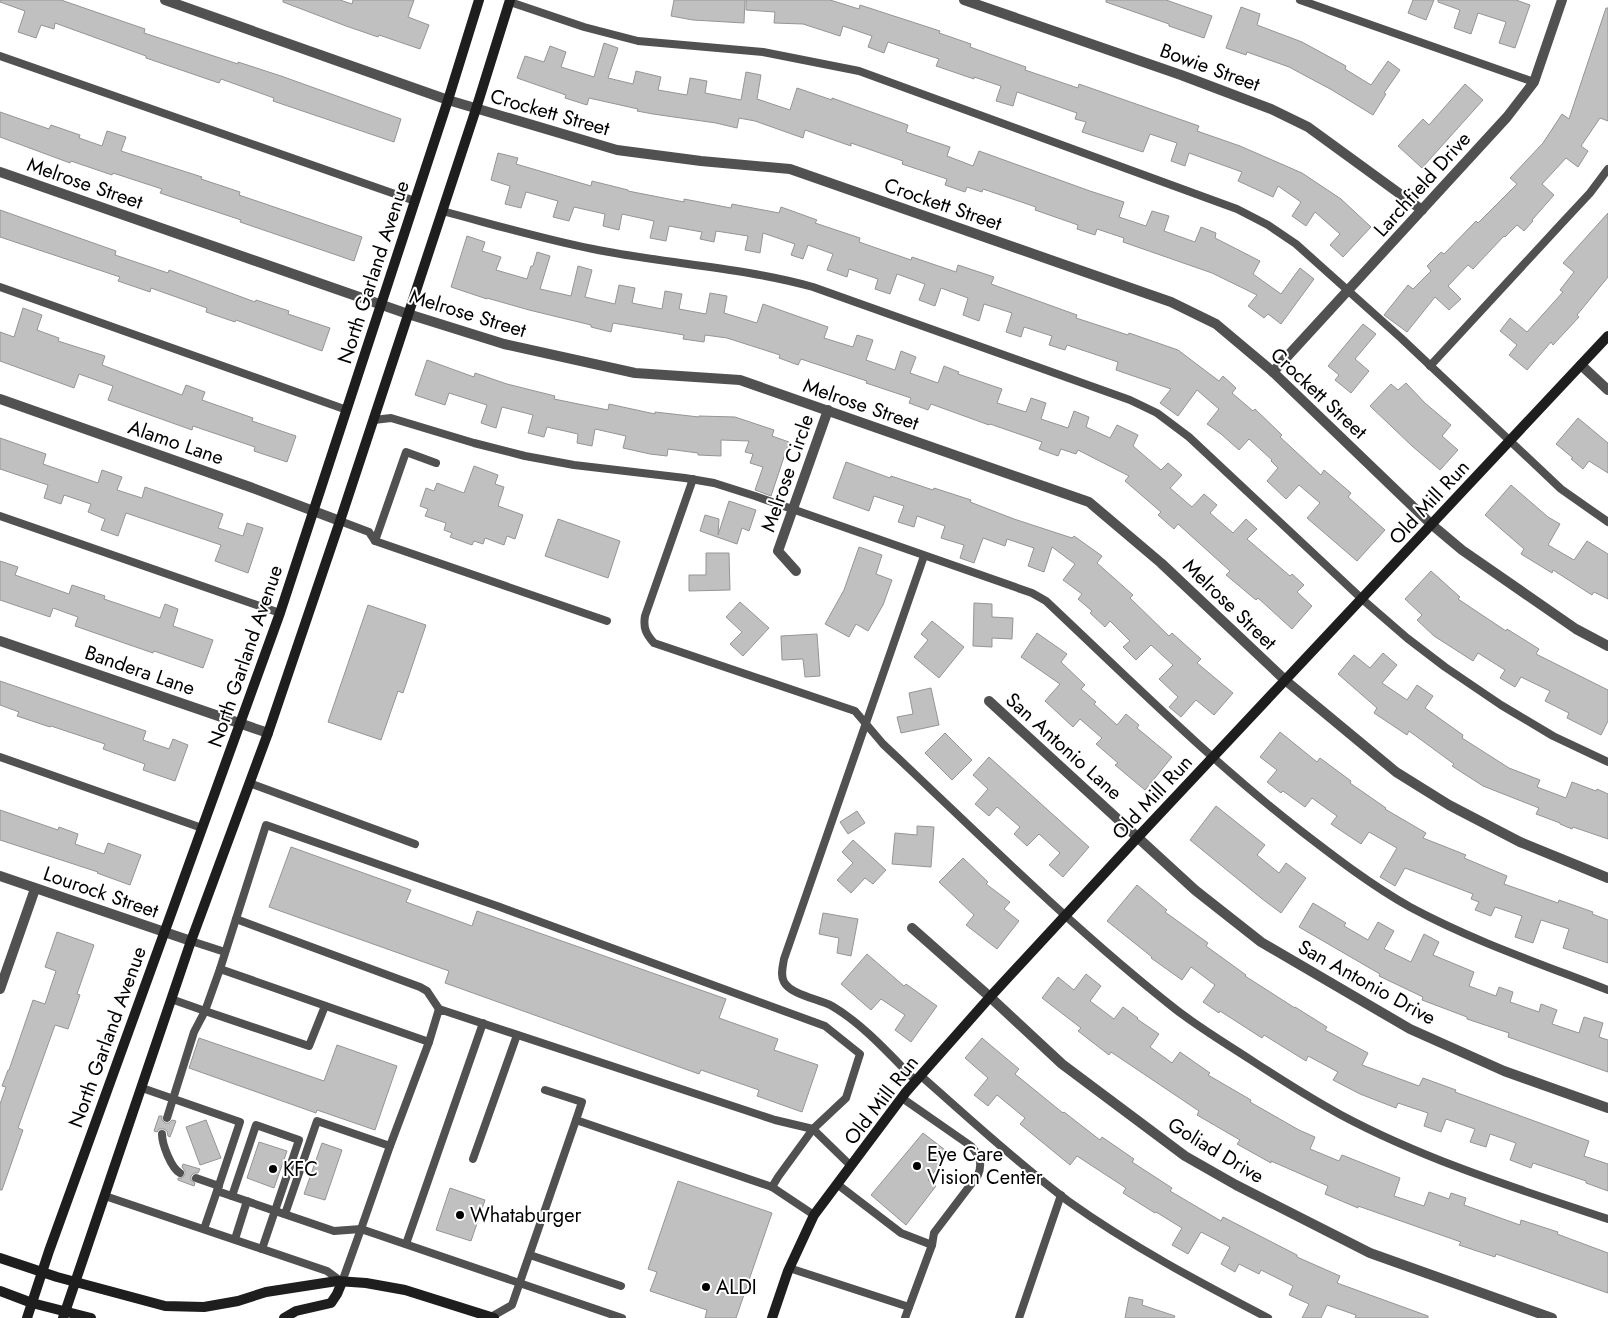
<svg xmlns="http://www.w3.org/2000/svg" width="1608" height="1318" font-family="Jost,sans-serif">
	<rect width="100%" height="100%" fill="#fff"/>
	<g fill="#c0c0c0" stroke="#959595">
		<polygon points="0,0 61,0 145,29 144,33 238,64 238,62 281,76 401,119 394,142 273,101 274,98 221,79 219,83 146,58 146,56 55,23 54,29 41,25 36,38 18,32 25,11 0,2"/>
		<polygon points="283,0 340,0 352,4 353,0 414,0 408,17 429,25 420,49 379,35 378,37 346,26 283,2"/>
		<polygon points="674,0 745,0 744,23 693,20 671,16"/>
		<polygon points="746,0 830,0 859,9 860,5 940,31 939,33 971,44 970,47 1026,67 1025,70 1078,88 1079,84 1199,126 1197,131 1240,146 1302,173 1341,199 1371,227 1343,257 1330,245 1340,234 1315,212 1306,226 1292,216 1301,202 1278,186 1273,197 1238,181 1242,172 1189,153 1185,166 1171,161 1177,143 1150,134 1143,152 1082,132 1086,122 1075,119 1077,113 1017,92 1013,106 996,101 1001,86 974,77 974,79 936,66 939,59 888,42 884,53 868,47 872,36 843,26 840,36 803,24 774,23 775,12 746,10"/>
		<polygon points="1106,0 1166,0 1212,16 1204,38 1169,26 1169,24 1106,2"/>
		<polygon points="1413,0 1434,0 1426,20 1408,13"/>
		<polygon points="1438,0 1516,0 1530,5 1515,48 1499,43 1506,22 1478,13 1471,34 1454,28 1460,10 1438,2"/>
		<polygon points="1241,7 1260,14 1257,25 1302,42 1346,66 1345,69 1371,85 1388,61 1400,70 1384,93 1386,94 1373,115 1332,90 1289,67 1247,52 1246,55 1226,48"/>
		<polygon points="1606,8 1608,8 1608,121 1600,118 1581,146 1588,151 1578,167 1566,158 1542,184 1554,195 1532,220 1533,221 1524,231 1517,225 1505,237 1504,236 1473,269 1468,265 1448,286 1461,299 1449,310 1435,297 1407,332 1384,315 1408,285 1413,289 1431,271 1427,266 1441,252 1444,254 1476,221 1478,223 1517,184 1510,178 1543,143 1562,114 1569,119"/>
		<polygon points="604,43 618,48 608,78 633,84 636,71 661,77 658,90 687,95 690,78 707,81 705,93 741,100 746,72 761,75 757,99 790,110 797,88 832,100 832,98 908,125 906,132 950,147 947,156 973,166 979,151 1090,191 1124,202 1119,217 1146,226 1152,211 1169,216 1164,231 1195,242 1201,227 1216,233 1215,238 1260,261 1253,274 1281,294 1300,268 1314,279 1281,324 1268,314 1264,318 1248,306 1257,295 1212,273 1123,242 1124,238 1097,229 1095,235 1077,229 1078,225 1035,210 1036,207 983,189 982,192 967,187 965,192 945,185 947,179 902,164 903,161 851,143 851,146 805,130 803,138 755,121 739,118 737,128 716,123 653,114 637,111 638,109 589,98 587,105 565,98 566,95 517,78 525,56 544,62 550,46 566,52 561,67 594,77"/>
		<polygon points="1465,84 1483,100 1422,168 1398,146 1423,119 1429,125"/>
		<polygon points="0,112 49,129 51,125 80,135 79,138 102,146 107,131 126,137 121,151 202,177 201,179 240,192 239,195 362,237 354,261 281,236 240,222 241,220 160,193 162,189 113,173 112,175 71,161 70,163 0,137"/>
		<polygon points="498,153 518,158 516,164 591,186 592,181 628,190 628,191 684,202 684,199 731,208 732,204 779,213 781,207 817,220 815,223 860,238 859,242 911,260 912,257 956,272 958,265 994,277 991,284 1077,315 1076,318 1128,335 1129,333 1178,350 1219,381 1223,376 1236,388 1232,393 1253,411 1255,409 1282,435 1280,437 1321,475 1324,470 1351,493 1348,497 1385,530 1357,561 1307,518 1320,503 1299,485 1286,499 1267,481 1278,468 1271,461 1272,460 1249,439 1239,450 1221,434 1207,424 1219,409 1197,390 1178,416 1160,403 1171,389 1116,370 1118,362 1067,345 1065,350 1049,345 1052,336 1024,327 1021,337 1006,332 1012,313 984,304 979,321 963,315 968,298 941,288 935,306 919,300 925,284 897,274 890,294 875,289 878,279 849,269 847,277 827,270 833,254 808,245 803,259 791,255 795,244 763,233 760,253 745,250 748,236 716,231 714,242 700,239 702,232 669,226 666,241 650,238 654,221 622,214 619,230 603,226 605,214 574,207 569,221 553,217 558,201 526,192 521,208 505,204 510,186 491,180"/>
		<polygon points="0,210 116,251 115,255 168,273 169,270 255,302 256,300 289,311 288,314 330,328 322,351 236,320 235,322 206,312 207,308 151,288 150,292 118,281 120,277 0,237"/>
		<polygon points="1608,213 1608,277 1577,315 1579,317 1553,345 1551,342 1527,370 1509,355 1517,345 1500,331 1510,318 1527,332 1563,292 1560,290 1574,272 1563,263"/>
		<polygon points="467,236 485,242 482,251 501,257 496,270 527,279 531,266 533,266 537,252 550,256 540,289 571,296 578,266 592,270 585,297 615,304 619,285 635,288 632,303 662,309 665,291 682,294 679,309 706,314 710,293 727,296 724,313 757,323 763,304 828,327 824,338 853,347 857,335 873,340 866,360 895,370 901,351 916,357 910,373 938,383 944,366 959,372 958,374 1002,389 997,403 1026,412 1031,398 1046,403 1041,419 1068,428 1074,411 1089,417 1086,427 1110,438 1117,425 1138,435 1133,446 1161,470 1168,463 1182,475 1170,488 1192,507 1204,494 1217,505 1210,513 1233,533 1246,519 1257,529 1247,539 1290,576 1292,574 1304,585 1297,592 1312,606 1292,629 1258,598 1256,600 1226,575 1230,571 1178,524 1174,529 1158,515 1161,512 1125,481 1129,476 1078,450 1076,454 1061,449 1058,456 1039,449 1042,442 990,424 989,425 931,404 928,410 909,403 911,398 866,383 867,381 801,359 798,365 779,358 780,355 727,338 705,335 704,342 683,339 684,335 613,323 611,332 591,327 591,325 529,310 487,298 487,299 451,287"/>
		<polygon points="23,308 42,315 37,330 59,338 58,341 105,356 102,365 182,395 186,385 205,392 202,400 253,418 252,421 296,436 287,462 254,451 255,447 193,426 192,430 108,400 113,386 79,374 74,388 0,361 0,332 14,337"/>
		<polygon points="1363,324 1376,334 1355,359 1369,371 1351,393 1335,380 1339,375 1328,366"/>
		<polygon points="427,360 474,377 475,373 507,384 555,396 554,399 608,410 609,404 655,414 655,412 699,417 699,416 735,417 774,430 772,436 789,442 771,496 755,490 763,467 750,463 753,454 745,452 749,441 721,440 721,456 698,455 698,453 668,449 667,456 650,454 623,448 626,436 595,429 592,446 577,443 578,434 547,427 544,437 528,433 533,415 502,407 496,428 481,423 487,405 449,393 445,405 415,395"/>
		<polygon points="1406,383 1425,403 1451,425 1442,436 1458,450 1440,470 1412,446 1370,406 1391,384 1398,390"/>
		<polygon points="1578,418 1608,443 1608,473 1589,461 1583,469 1571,459 1573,458 1556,444"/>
		<polygon points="0,438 46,454 43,464 98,483 102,470 122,477 117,490 142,498 145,487 223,514 218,528 243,536 247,523 263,528 248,573 215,561 221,545 126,513 118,536 101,530 105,519 88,512 91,504 64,495 61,504 44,498 48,485 0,469"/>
		<polygon points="846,462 890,478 891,476 933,490 934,488 971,500 970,502 1014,519 1072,538 1074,536 1102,556 1097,563 1133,595 1130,598 1169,636 1172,633 1201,659 1197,663 1233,693 1214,715 1196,700 1181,717 1169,707 1178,697 1159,679 1173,665 1151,645 1136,660 1123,647 1130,641 1110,621 1105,627 1090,613 1092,611 1078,599 1082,594 1063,580 1075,564 1052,547 1044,572 1028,566 1034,548 1007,539 1005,546 983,538 974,563 960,558 964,545 941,538 945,526 917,516 914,527 898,522 904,506 874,496 869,511 833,498"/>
		<polygon points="474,466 498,475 495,484 504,487 498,506 523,515 515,539 507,536 504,545 485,538 483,544 474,541 472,545 450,537 452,533 444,530 446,523 425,516 428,509 420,506 426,488 434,491 437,483 464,493"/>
		<polygon points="1511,485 1548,517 1560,524 1548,545 1574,560 1587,541 1608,554 1608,599 1594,592 1592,595 1553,570 1552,573 1521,554 1524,549 1485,515"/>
		<polygon points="729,501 756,510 749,531 742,528 737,544 700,531 705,515 719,519 718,535"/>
		<polygon points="558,519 620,541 608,578 545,556"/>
		<polygon points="859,547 882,555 876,574 892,580 883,605 868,631 856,624 849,637 825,624 844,590"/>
		<polygon points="706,553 729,553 730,590 689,591 689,575 706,575"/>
		<polygon points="0,561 18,567 15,575 69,594 72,585 105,596 104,599 160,618 165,604 178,609 173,626 213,640 203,668 154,651 153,653 75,626 78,617 53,608 50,617 0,600"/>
		<polygon points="1431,571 1460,597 1458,599 1506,631 1507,629 1539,649 1536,654 1608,690 1608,721 1601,735 1567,718 1569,713 1545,701 1550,691 1521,677 1515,687 1500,678 1505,670 1478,653 1473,661 1434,636 1417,620 1422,615 1405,599"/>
		<polygon points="740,602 769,628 743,656 730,644 742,632 726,617"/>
		<polygon points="974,603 992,604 992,617 1013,618 1012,639 992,638 992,647 973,646"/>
		<polygon points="368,605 426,625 403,693 398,691 381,740 328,722"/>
		<polygon points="932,621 964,647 939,678 914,657 928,640 921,634"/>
		<polygon points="1037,633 1067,654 1061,662 1085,685 1081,689 1096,702 1094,704 1117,725 1126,714 1139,725 1137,728 1172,757 1145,790 1115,765 1118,763 1096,744 1102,738 1080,719 1073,727 1045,701 1060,684 1021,657"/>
		<polygon points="817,634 820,676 805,677 803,659 782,660 781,636"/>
		<polygon points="1383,653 1397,665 1382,683 1407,700 1417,685 1433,696 1425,708 1463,735 1462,738 1509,768 1540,780 1537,787 1566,798 1572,782 1596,791 1597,789 1608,794 1608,839 1573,827 1572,829 1560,824 1560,823 1536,814 1539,808 1483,786 1452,766 1454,764 1409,731 1407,735 1374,713 1377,708 1338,674 1354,655 1370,668"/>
		<polygon points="0,681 146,731 143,740 169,749 173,739 188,745 175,781 143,770 145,764 103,749 105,744 51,726 50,727 17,716 19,712 0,705"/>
		<polygon points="931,688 939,725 901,733 897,717 913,714 909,693"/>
		<polygon points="1280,732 1317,762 1320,758 1351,781 1350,783 1386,808 1385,809 1426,833 1423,838 1466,855 1464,858 1507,876 1504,884 1558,903 1559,900 1593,912 1592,914 1608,920 1608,963 1563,948 1569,929 1541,920 1533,943 1515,937 1522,916 1495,907 1491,916 1475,910 1479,902 1471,899 1473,894 1405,868 1395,886 1380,877 1397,848 1369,832 1361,844 1331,824 1337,816 1312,798 1305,807 1283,791 1281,793 1267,782 1277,770 1260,757"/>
		<polygon points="945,733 972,760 952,780 925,753"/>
		<polygon points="989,757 1089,847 1063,877 1049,865 1060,853 1039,834 1027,846 1014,834 1020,827 997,807 989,816 975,804 988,789 973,775"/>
		<polygon points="1216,806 1265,845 1257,855 1279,873 1286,863 1306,878 1281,913 1261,898 1190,840"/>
		<polygon points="0,810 58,830 59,827 78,834 75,844 104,854 108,843 141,855 130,885 97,873 98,872 0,840"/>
		<polygon points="857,811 865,823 848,834 840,822"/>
		<polygon points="917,826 934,827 931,867 892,864 895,833 917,835"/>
		<polygon points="853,840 886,870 873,884 865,878 851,893 837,880 853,863 842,852"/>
		<polygon points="291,847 411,890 406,902 472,926 477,911 726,999 719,1018 778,1039 774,1050 818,1065 802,1112 757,1096 759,1090 701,1070 699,1074 445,983 449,971 269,907"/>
		<polygon points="963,858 988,882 986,884 1010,902 1004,909 1019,921 997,949 966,925 974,915 939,882"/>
		<polygon points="1137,885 1167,910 1165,912 1208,943 1206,946 1246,975 1245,976 1295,1008 1295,1007 1327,1027 1325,1030 1368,1053 1362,1065 1419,1086 1423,1078 1456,1090 1455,1092 1589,1141 1584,1156 1608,1164 1608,1191 1586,1183 1586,1181 1533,1163 1531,1168 1510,1160 1516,1143 1490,1134 1486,1147 1470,1142 1475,1129 1446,1119 1441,1132 1424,1126 1428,1113 1398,1103 1396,1108 1360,1094 1333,1080 1338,1072 1308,1056 1306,1061 1264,1035 1262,1038 1220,1011 1219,1013 1203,1002 1215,985 1191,967 1182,980 1151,958 1152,957 1107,921"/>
		<polygon points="1313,903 1346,923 1344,926 1368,940 1378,922 1394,931 1384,949 1411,962 1424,934 1439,942 1433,955 1474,972 1469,986 1496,996 1499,987 1513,992 1510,1002 1539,1012 1541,1004 1557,1010 1552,1024 1579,1033 1584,1017 1603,1023 1599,1037 1608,1040 1608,1072 1508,1037 1509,1033 1467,1019 1467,1017 1422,1000 1423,997 1379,976 1380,974 1299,927"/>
		<polygon points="823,913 858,919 851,956 837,953 839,938 819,934"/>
		<polygon points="57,932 94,945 77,994 80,995 68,1029 55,1025 18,1128 23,1130 2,1190 0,1190 0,1104 6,1087 2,1086 8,1070 9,1070 33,1000 45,1004 56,971 45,967"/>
		<polygon points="867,954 904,986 906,984 937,1006 911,1042 895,1030 905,1015 881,999 871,1010 841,984"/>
		<polygon points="1086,974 1101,986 1090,1001 1114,1019 1123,1007 1138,1018 1137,1019 1159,1034 1150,1047 1172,1063 1180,1052 1210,1073 1208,1075 1251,1100 1250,1102 1299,1130 1315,1137 1310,1149 1339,1161 1342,1155 1400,1178 1394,1196 1424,1206 1429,1192 1449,1199 1451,1193 1466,1198 1464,1205 1520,1225 1521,1220 1558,1232 1557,1234 1608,1253 1608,1293 1496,1254 1495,1257 1459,1245 1461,1242 1358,1206 1358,1208 1325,1194 1328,1186 1271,1161 1271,1163 1237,1144 1240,1140 1197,1115 1199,1111 1111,1052 1109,1055 1078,1031 1081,1028 1042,998 1058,977 1074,990"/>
		<polygon points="199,1038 324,1081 337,1045 397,1066 375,1130 317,1110 316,1113 189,1068"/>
		<polygon points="982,1038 1019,1069 1015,1074 1063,1113 1064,1112 1100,1140 1102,1137 1134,1159 1132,1162 1172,1188 1170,1191 1221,1221 1223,1217 1297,1255 1297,1257 1340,1276 1337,1283 1428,1316 1428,1318 1355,1318 1356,1315 1327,1305 1321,1318 1302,1318 1309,1304 1289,1295 1293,1286 1261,1270 1259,1274 1239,1264 1235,1272 1221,1264 1230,1247 1201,1232 1188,1254 1172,1245 1182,1228 1156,1212 1155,1213 1123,1193 1126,1188 1077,1156 1070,1165 1020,1124 1025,1118 997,1095 988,1106 974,1095 988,1078 965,1058"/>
		<polygon points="159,1116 162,1116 162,1120 165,1123 169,1123 172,1120 176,1121 170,1137 168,1136 167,1131 164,1129 159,1129 157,1132 154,1131"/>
		<polygon points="206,1120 221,1158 200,1165 186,1127"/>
		<polygon points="923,1133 949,1153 928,1180 936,1186 906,1225 871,1195"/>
		<polygon points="259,1142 287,1151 274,1188 247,1178"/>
		<polygon points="322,1143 342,1150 325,1200 304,1194"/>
		<polygon points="183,1164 200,1169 198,1173 194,1173 191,1176 191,1180 195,1183 194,1186 178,1180 178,1178 182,1178 185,1174 185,1171 182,1167"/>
		<polygon points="678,1181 772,1213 736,1318 705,1318 707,1310 650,1291 657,1272 648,1269"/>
		<polygon points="450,1188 485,1200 471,1241 436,1230"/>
		<polygon points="1129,1297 1143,1300 1142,1305 1175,1316 1174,1318 1125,1318"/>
	</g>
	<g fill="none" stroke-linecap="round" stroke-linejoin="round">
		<g stroke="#515151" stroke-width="8">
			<polyline points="1300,0 1534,82"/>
			<polyline points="510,2 584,27 638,41 763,52 859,71 1237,209 1268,225 1296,244 1401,338 1561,489 1608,522"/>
			<polyline points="0,56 415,201"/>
			<path d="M442 211C492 224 542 239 593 249 666 264 741 267 813 287L1130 400 1157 413 1189 437 1362 599 1407 638 1445 667 1501 705 1553 736 1608 762"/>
			<polyline points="0,287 347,410"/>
			<polyline points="1430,366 1562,223 1590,193 1608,169"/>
			<path d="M374 420 391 418 474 443 525 456 574 465 685 478 714 483 755 496 1032 593 1046 601C1130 680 1211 761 1301 831 1336 858 1371 885 1410 907 1473 941 1541 964 1608 990"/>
			<path d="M693 479 645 616C643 628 646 634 654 643L855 711 883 744C978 833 1071 927 1174 1008 1198 1027 1225 1043 1251 1060 1280 1079 1310 1098 1341 1115 1425 1160 1518 1189 1608 1219"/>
			<polyline points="0,516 280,613"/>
			<polyline points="340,521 369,532 375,541 607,621"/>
			<polyline points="375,541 406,452 436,463"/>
			<polyline points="0,757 202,828"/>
			<polyline points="249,783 415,844"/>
			<polyline points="236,919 420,987 427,991 439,1009"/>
			<polyline points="191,941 225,952"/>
			<polyline points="220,969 266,825 500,907 825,1026 860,1054 846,1098 813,1129 851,1166"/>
			<polyline points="171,999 205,1011 220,969 429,1042 390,1146 361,1229 334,1231 217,1191 204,1229"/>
			<polyline points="429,1042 439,1009 775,1120 813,1129 778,1177 772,1187"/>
			<path d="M921 1076C969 1118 1016 1162 1068 1201 1131 1246 1199 1282 1268 1318"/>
			<path d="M916 1081C891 1056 863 1024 832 1006 819 999 791 995 784 982 780 975 783 966 784 959L924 556"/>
			<polyline points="142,1088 240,1122 217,1191"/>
			<polyline points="545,1090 582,1102 576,1120"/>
			<path d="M902 1098 971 1146C979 1155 983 1163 978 1175L934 1233 932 1245 905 1318"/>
			<polyline points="167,1118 194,1032 205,1011 309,1046 325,1006"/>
			<path d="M162 1134C162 1144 171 1168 180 1173"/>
			<polyline points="473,1159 517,1035"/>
			<polyline points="196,1178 219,1186"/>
			<polyline points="837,1184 901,1233 932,1245"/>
			<polyline points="105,1196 327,1271 342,1282 361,1229 622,1318"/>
			<polyline points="232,1196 256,1125 299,1140 262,1249"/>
			<polyline points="285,1214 317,1121 390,1146"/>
			<polyline points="235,1239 247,1201"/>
			<polyline points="406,1244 483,1023"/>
			<polyline points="530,1255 621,1286"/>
			<polyline points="789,1268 909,1307"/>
			<polyline points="491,1317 512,1305 576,1120 772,1187 814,1215"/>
			<polyline points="1019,1318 1061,1195"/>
		</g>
		<g stroke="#515151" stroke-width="10">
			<polyline points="165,0 448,100 617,150 701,161 790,169 1171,302 1216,324 1273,372 1431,524 1462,550 1576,629 1608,646"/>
			<polyline points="964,0 1181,75 1271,109 1308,127 1422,210"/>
			<polyline points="0,172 408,314 504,344 635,373 740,380 1089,502 1161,563 1285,680 1396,772 1449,805 1520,842 1608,878"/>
			<polyline points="1581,365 1608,390"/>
			<polyline points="1273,372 1507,117 1534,82 1562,0"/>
			<polyline points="0,399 250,487 340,521"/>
			<polyline points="796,571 778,551 828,410"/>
			<polyline points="0,641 268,733"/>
			<polyline points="989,701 1195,890 1261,942 1410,1029 1504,1071 1608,1108"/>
			<polyline points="0,876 191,941"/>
			<polyline points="912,928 990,997 1062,1064 1185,1156 1236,1185 1370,1253 1552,1318"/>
			<polyline points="0,989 35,889"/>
		</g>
		<g stroke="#1e1e1e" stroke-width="10">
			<polyline points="0,1258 57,1277 165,1306 204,1307 238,1301 266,1292 337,1281 366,1283 405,1290 494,1318"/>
			<polyline points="0,1291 32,1303 91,1318"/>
			<polyline points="27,1318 49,1251 280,613 448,100 479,0"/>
			<polyline points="63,1318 191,941 268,733 340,521 476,109 510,0"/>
			<polyline points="284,1318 296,1311 331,1303 337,1294 342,1282"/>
			<polyline points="772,1318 788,1271 814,1215 906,1092 990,997 1137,838 1608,336"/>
		</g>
	</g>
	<g fill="#000" stroke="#fff" stroke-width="2">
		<circle cx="917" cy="1166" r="5"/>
		<circle cx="273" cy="1169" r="5"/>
		<circle cx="460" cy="1215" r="5"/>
		<circle cx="706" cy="1287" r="5"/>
	</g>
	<g text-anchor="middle" stroke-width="4" stroke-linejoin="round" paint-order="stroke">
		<g font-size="20" fill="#000" stroke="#fff">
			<text transform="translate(1210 67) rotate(20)" y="7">Bowie Street</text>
			<text transform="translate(550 112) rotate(16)" y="7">Crockett Street</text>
			<text transform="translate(85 183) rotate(19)" y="7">Melrose Street</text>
			<text transform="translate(1422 184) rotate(-48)" y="7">Larchfield Drive</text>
			<text transform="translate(943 204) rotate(19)" y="7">Crockett Street</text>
			<text transform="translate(373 272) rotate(-72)" y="7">North Garland Avenue</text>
			<text transform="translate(468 313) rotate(17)" y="7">Melrose Street</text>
			<text transform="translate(1319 393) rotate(43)" y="7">Crockett Street</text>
			<text transform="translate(861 404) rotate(19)" y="7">Melrose Street</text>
			<text transform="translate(176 442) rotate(19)" y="7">Alamo Lane</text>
			<text transform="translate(787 473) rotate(-71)" y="7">Melrose Circle</text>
			<text transform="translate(1429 502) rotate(-47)" y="7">Old Mill Run</text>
			<text transform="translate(1230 604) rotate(44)" y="7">Melrose Street</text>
			<text transform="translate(245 656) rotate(-71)" y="7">North Garland Avenue</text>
			<text transform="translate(140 670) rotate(19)" y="7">Bandera Lane</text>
			<text transform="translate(1064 746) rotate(42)" y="7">San Antonio Lane</text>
			<text transform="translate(1152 797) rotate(-47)" y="7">Old Mill Run</text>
			<text transform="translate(101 892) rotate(19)" y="7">Lourock Street</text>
			<text transform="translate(1367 982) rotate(29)" y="7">San Antonio Drive</text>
			<text transform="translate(107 1037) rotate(-70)" y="7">North Garland Avenue</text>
			<text transform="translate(881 1100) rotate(-52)" y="7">Old Mill Run</text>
			<text transform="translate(1216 1150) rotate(31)" y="7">Goliad Drive</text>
		</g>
		<g font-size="20" fill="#000" stroke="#fff" text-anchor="start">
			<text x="927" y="1161">Eye Care<tspan x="927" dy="23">Vision Center</tspan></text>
			<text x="283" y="1176">KFC</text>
			<text x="470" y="1222">Whataburger</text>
			<text x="716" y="1294">ALDI</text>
		</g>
	</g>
</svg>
